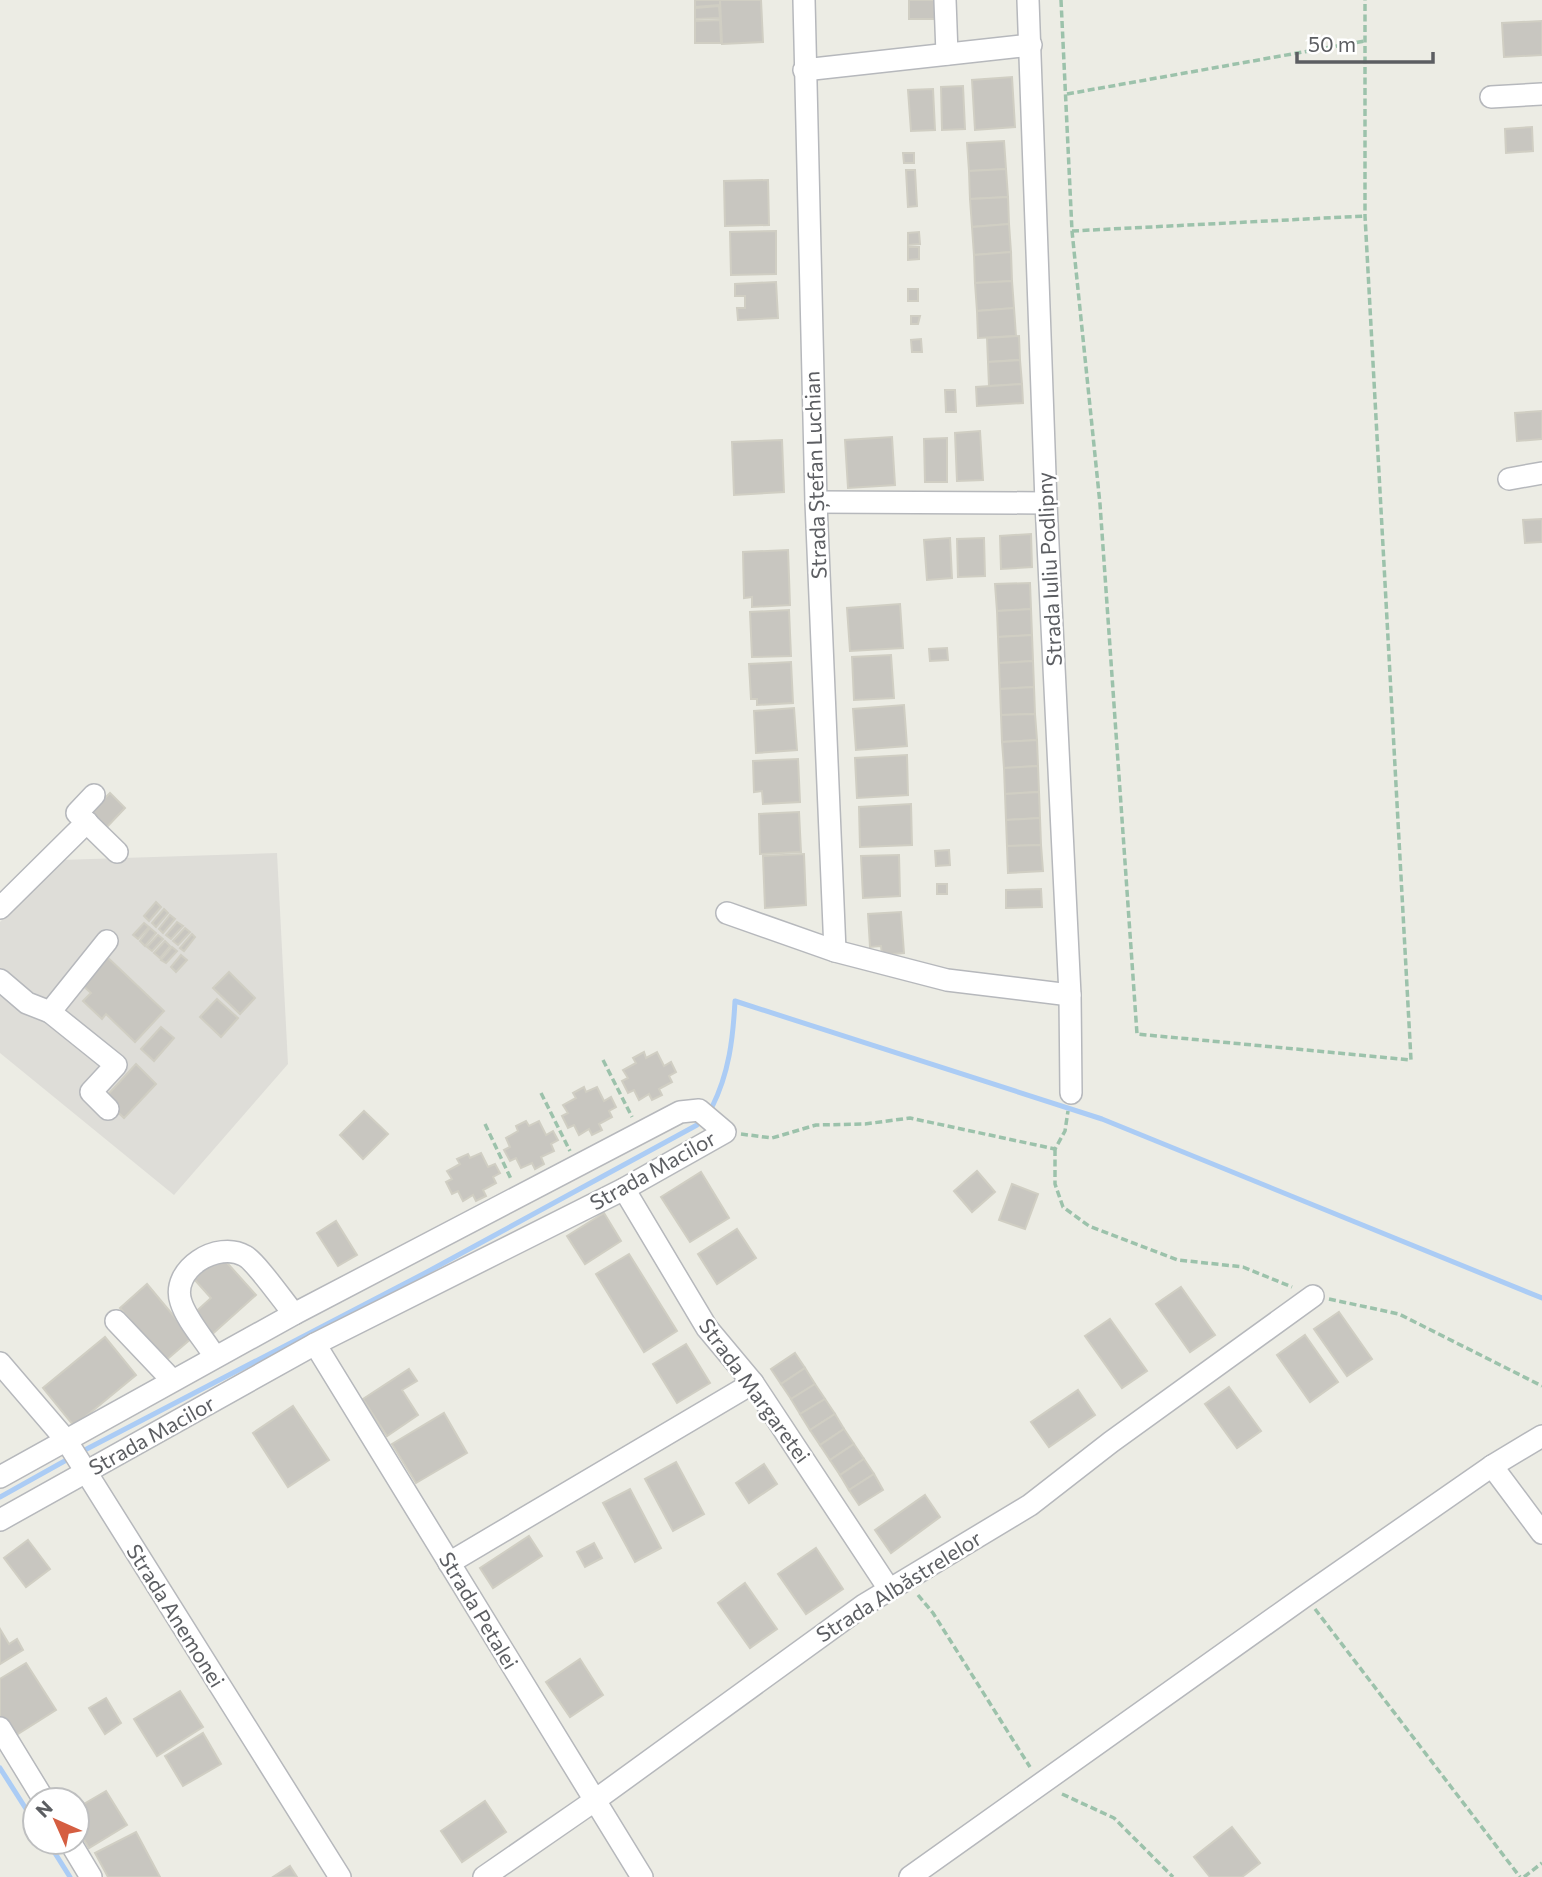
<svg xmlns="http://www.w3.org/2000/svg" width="1542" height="1877" font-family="Commissioner,sans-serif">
	<rect width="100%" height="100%" fill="#ecece4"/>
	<polygon fill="#deddd8" points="277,853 288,1064 174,1195 0,1053 0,922 60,860"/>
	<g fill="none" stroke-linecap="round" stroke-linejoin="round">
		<g stroke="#abccf5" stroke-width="5">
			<path d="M712 1107C729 1073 733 1039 735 1001L1102 1119 1542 1298"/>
			<polyline points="79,1453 427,1272 697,1125"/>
			<polyline points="0,1497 70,1458"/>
			<polyline points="0,1768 35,1823"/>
			<polyline points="48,1842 70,1877"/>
		</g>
	</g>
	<g fill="#c8c6c0" stroke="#d0cec3" stroke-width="2">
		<polygon points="695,0 720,0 720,5 695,7"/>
		<polygon points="720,0 761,0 763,42 722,44"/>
		<rect x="909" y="0" width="29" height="19"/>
		<polygon points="719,6 720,18 695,19 695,8"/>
		<polygon points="720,20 721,43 695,43 695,21"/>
		<polygon points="1542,21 1542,55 1504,57 1502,23"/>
		<polygon points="1012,77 1015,127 975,130 972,80"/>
		<polygon points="963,86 965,129 942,130 941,87"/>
		<polygon points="933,89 935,130 911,131 908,90"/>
		<polygon points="1532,127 1533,151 1506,153 1505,129"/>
		<polygon points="1004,141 1006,169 969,171 967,143"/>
		<polygon points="903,153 914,153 914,163 904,163"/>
		<polygon points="1006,169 1008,197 970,199 969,171"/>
		<polygon points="906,170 915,170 917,206 908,207"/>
		<polygon points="768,180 769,225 725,226 724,181"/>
		<polygon points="1008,197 1009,224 972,227 970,199"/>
		<polygon points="1009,224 1011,252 974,255 972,227"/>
		<polygon points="776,231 776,274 731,275 730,232"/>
		<polygon points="919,232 920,244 908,245 908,233"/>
		<polygon points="908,247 919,247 919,259 908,260"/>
		<polygon points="1011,252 1012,281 975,283 974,255"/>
		<polygon points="1012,281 1014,308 977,311 975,283"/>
		<polygon points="776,282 778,318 738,320 737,308 745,308 745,296 735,296 735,284"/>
		<rect x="908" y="289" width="10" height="12"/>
		<polygon points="1014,308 1016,336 978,338 977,311"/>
		<polygon points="911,316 920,316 918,324 911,324"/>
		<polygon points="1019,336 1020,360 988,362 987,338"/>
		<polygon points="921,339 922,352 912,352 911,340"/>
		<polygon points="1020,360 1022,384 989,386 988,362"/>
		<polygon points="1022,384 1023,403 977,406 976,387"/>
		<polygon points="945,390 955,390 956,412 946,412"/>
		<polygon points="1542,411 1542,439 1517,441 1515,413"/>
		<polygon points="980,431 983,480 957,481 955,433"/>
		<polygon points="892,437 895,485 848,488 845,440"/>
		<polygon points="947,438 947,482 925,482 924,439"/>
		<polygon points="782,440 784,492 734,495 732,442"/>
		<polygon points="1542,519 1542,542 1525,543 1523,520"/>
		<polygon points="1031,534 1032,567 1001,569 1000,536"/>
		<polygon points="950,538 952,578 927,580 924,540"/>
		<polygon points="984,538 985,576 958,577 957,539"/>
		<polygon points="788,550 790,605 752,607 752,597 744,598 743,552"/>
		<polygon points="1030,583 1031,609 997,611 995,584"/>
		<polygon points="900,604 903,648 850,651 847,608"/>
		<polygon points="1031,609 1032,635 998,637 997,611"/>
		<polygon points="789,610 791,656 752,657 750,612"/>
		<polygon points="1032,635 1033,661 999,663 998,637"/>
		<polygon points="947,648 948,660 930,661 929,649"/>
		<polygon points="891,655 894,698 854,700 852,657"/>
		<polygon points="1033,661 1034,687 1000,689 999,663"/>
		<polygon points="791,662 793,703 757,705 757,699 751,699 749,664"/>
		<polygon points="1034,687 1035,714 1001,715 1000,689"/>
		<polygon points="904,705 907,746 856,750 853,709"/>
		<polygon points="794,708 797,750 756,753 754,711"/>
		<polygon points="1035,714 1037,740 1002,742 1001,715"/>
		<polygon points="1037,740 1038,766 1004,768 1002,742"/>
		<polygon points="907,755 908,795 857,798 855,758"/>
		<polygon points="798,759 800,802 763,804 762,791 754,792 753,761"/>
		<polygon points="1038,766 1039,792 1005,794 1004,768"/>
		<polygon points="1039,792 1040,818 1006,820 1005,794"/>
		<polygon points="110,793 125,808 103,831 87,816"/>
		<polygon points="911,804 912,845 860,847 859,807"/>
		<polygon points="799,812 801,852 760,854 759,814"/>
		<polygon points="1040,818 1041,845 1007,846 1006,820"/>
		<polygon points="1041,845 1043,871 1008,873 1007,846"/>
		<polygon points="949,850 950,865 936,866 935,851"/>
		<polygon points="804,854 806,905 765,908 763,856"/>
		<polygon points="899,855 900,896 863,898 861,856"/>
		<rect x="937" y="884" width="10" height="10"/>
		<polygon points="1041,889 1042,907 1006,908 1006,890"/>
		<polygon points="156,902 161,907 149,921 144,916"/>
		<polygon points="164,909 168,913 156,927 152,923"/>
		<polygon points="901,912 904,953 882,955 881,946 870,947 868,914"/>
		<polygon points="170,915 175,919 163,933 159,929"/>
		<polygon points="177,922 183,926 171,939 166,935"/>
		<polygon points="144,923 149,927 138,939 133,935"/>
		<polygon points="150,928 156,933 145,946 140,941"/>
		<polygon points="185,928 190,932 178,945 173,941"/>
		<polygon points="192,934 195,937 184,951 180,948"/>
		<polygon points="158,935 163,939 152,951 147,947"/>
		<polygon points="165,941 170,946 160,958 154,953"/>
		<polygon points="172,947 177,951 166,963 161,960"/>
		<polygon points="105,955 164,1011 135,1042 106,1014 102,1019 83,1001 91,993 79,982"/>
		<polygon points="181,955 187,960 176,972 171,967"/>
		<polygon points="229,972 255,998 240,1014 213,988"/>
		<polygon points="217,999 238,1018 221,1037 200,1017"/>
		<polygon points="161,1027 174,1038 154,1061 141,1049"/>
		<polygon points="644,1052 646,1058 657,1052 664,1066 671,1062 676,1072 669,1076 672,1082 659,1089 662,1095 652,1100 649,1094 639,1100 634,1090 628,1093 622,1081 628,1078 623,1070 636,1063 633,1058"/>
		<polygon points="136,1064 156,1084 124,1118 104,1099"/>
		<polygon points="584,1087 586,1092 597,1087 604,1101 611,1097 616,1107 609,1111 612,1117 599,1124 602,1130 592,1135 589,1129 579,1135 574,1125 568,1128 562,1116 568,1113 563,1105 576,1098 573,1093"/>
		<polygon points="364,1111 388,1134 363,1159 340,1135"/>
		<polygon points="526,1121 529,1126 539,1121 546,1135 553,1131 558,1140 551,1144 554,1151 541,1157 544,1164 535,1169 532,1163 521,1168 516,1158 510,1161 504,1150 510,1147 506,1138 518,1131 516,1126"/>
		<polygon points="481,1153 488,1167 495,1164 500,1173 493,1177 496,1183 483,1190 486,1196 476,1201 473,1195 463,1201 458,1191 452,1194 446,1182 452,1179 447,1171 460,1164 457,1159 468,1154 470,1158"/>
		<polygon points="977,1171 995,1192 972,1212 954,1191"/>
		<polygon points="701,1172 729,1218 690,1242 661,1197"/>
		<polygon points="1012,1184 1038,1194 1025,1229 999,1220"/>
		<polygon points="604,1213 621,1241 585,1264 567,1236"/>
		<polygon points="336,1221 357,1255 338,1266 317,1233"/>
		<polygon points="737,1229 756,1258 717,1284 698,1254"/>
		<polygon points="629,1254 677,1331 644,1352 596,1274"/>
		<polygon points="220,1255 256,1295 209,1337 191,1316 211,1298 194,1279"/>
		<polygon points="147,1284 192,1338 165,1361 120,1308"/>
		<polygon points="1181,1287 1215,1335 1190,1352 1156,1304"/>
		<polygon points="1339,1312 1372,1359 1347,1376 1314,1329"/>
		<polygon points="1110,1319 1147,1371 1122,1388 1085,1336"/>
		<polygon points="1305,1335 1338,1382 1310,1402 1277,1355"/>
		<polygon points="105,1337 136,1375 74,1426 43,1388"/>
		<polygon points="686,1344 710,1383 677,1403 653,1364"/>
		<polygon points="795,1353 805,1368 781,1384 771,1369"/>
		<polygon points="805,1368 815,1384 791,1399 781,1384"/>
		<polygon points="409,1369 417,1381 402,1390 418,1415 387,1436 363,1399"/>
		<polygon points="815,1384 825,1399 800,1414 791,1399"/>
		<polygon points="1229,1387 1261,1431 1237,1448 1205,1404"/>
		<polygon points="1078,1390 1095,1415 1049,1447 1031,1422"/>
		<polygon points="825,1399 835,1414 810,1430 800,1414"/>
		<polygon points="293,1406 329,1460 288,1487 253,1433"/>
		<polygon points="444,1413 467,1453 416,1483 392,1444"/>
		<polygon points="835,1414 844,1429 820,1445 810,1430"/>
		<polygon points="844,1429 854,1444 830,1460 820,1445"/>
		<polygon points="854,1444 864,1459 840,1475 830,1460"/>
		<polygon points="864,1459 874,1474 849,1490 840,1475"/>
		<polygon points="676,1462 704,1514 673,1531 645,1479"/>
		<polygon points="764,1464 777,1484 749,1503 736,1483"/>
		<polygon points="874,1474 883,1490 859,1505 849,1490"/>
		<polygon points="630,1489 661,1548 635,1562 603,1503"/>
		<polygon points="925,1495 940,1517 891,1553 875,1530"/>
		<polygon points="529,1536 542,1556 493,1588 480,1568"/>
		<polygon points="28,1540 50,1569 26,1587 4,1558"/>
		<polygon points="594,1543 602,1558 585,1567 577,1552"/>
		<polygon points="816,1548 843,1589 806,1614 778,1574"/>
		<polygon points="745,1583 777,1629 750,1648 718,1603"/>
		<polygon points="0,1629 9,1644 17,1639 23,1650 0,1664"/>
		<polygon points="580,1659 603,1695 570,1717 546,1682"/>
		<polygon points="26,1663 56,1710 13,1737 0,1716 0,1679"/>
		<polygon points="180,1691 203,1727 157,1756 134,1719"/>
		<polygon points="106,1698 121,1723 105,1734 89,1708"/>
		<polygon points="203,1733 221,1764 183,1786 165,1756"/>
		<polygon points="106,1791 127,1825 89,1848 77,1828 77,1808"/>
		<polygon points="485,1801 506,1832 462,1862 441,1831"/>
		<polygon points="1232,1827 1260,1863 1242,1877 1210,1877 1194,1857"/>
		<polygon points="136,1832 160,1877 108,1877 95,1853"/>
		<polygon points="290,1866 297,1877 273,1877"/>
	</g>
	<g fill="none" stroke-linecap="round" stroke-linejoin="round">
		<defs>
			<g id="minor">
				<polyline points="804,0 816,502 835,951"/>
				<polyline points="945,0 947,54"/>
				<polyline points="1028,0 1046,503 1070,995 1071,1093"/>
				<polyline points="804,70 1031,45"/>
				<polyline points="1491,97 1542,94"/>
				<polyline points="1509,479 1542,473"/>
				<polyline points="816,502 1046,503"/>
				<polyline points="94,795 77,813 117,852"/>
				<polyline points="0,908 87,822"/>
				<polyline points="727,913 835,951 947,980 1070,995"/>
				<polyline points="0,980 27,1003 50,1012 107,941"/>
				<polyline points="50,1012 116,1065 91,1092 108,1109"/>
				<polyline points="624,1189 707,1328 753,1383 889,1589"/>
				<polyline points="116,1321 172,1380"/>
				<polyline points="315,1344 642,1877"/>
				<path d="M215 1357C205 1340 187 1321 181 1302 170 1269 218 1240 245 1256 256 1262 284 1302 294 1314"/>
				<polyline points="0,1363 66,1440 340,1877"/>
				<polyline points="1492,1466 1542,1533"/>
				<polyline points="0,1477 294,1314 680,1112 699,1110 725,1132 624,1189 315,1344 0,1520"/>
				<polyline points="449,1563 753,1383"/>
				<polyline points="0,1728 44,1800"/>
				<polyline points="70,1842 91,1877"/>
				<polyline points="484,1877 594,1801 864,1605 1030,1505 1111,1442 1313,1296"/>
				<polyline points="910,1877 1305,1596 1492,1466 1542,1436"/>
			</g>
		</defs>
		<use href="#minor" stroke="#b6b8bc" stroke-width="24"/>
		<g stroke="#9cc2ab" stroke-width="3.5" stroke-dasharray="7 3.5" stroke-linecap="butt">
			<polyline points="1061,0 1072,231 1100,504 1137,1034 1411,1060 1365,216 1365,0"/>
			<polyline points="1067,94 1365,41"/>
			<polyline points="1072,231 1365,216"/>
			<polyline points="603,1060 632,1117"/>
			<polyline points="541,1093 570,1151"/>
			<polyline points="485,1124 511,1179"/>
			<polyline points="741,1134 772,1138 816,1125 865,1124 910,1118 1055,1149 1065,1131 1068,1111"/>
			<polyline points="1055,1149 1055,1184 1063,1207 1089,1226 1178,1260 1243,1267 1292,1287"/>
			<polyline points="1329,1299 1399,1314 1542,1386"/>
			<polyline points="918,1595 933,1613 1030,1767"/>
			<polyline points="1315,1609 1520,1877"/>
			<polyline points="1062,1794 1114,1818 1173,1877"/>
			<polyline points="1524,1877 1542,1863"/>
		</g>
		<use href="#minor" stroke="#fff" stroke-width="21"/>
	</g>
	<g text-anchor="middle" stroke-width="5" stroke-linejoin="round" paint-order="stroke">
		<g font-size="21" fill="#5c5e62" stroke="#fff">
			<text transform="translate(816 475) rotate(-92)" y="7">Strada Ștefan Luchian</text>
			<text transform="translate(1050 569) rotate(-93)" y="7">Strada Iuliu Podlipny</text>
			<text transform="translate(653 1171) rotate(-29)" y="7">Strada Macilor</text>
			<text transform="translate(754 1391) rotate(54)" y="7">Strada Margaretei</text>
			<text transform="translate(152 1436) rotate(-29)" y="7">Strada Macilor</text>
			<text transform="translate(899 1587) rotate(-32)" y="7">Strada Albăstrelelor</text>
			<text transform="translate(478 1611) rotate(59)" y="7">Strada Petalei</text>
			<text transform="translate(175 1616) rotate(58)" y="7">Strada Anemonei</text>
		</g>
	</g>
	<g transform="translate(56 1821) rotate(315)"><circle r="33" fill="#ffffff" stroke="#bebfc0" stroke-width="2"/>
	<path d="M0-5L12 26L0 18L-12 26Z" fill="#d55e41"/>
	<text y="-10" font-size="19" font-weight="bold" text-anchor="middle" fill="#5c5e62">N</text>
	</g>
	<path d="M1297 52v10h136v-10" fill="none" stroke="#5c5e62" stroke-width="3.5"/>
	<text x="1308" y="52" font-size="21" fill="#5c5e62" stroke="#ffffff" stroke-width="5" paint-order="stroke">50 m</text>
</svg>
